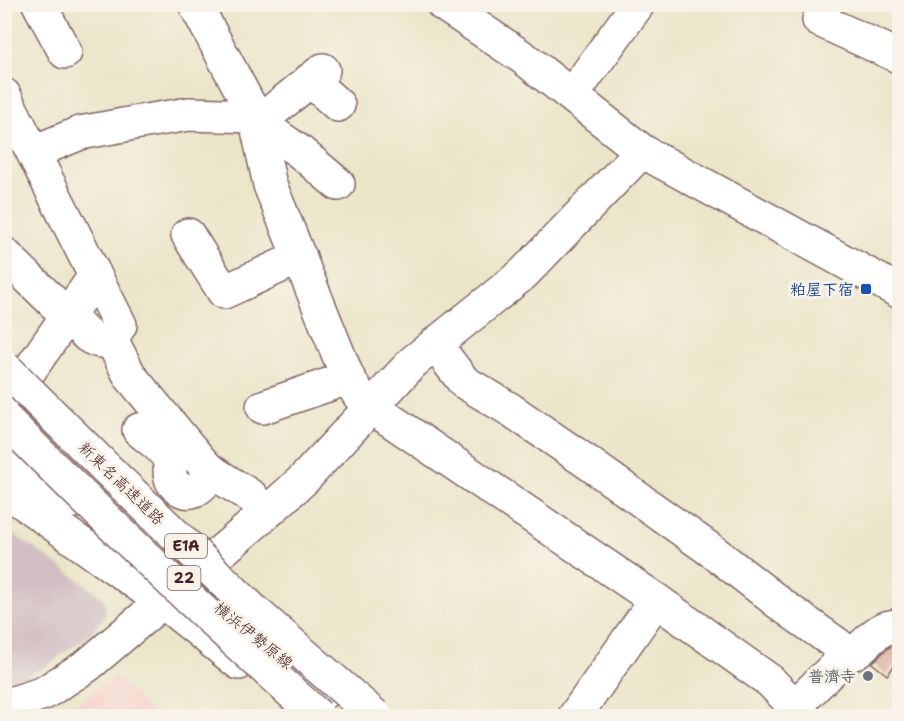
<svg xmlns="http://www.w3.org/2000/svg" width="904" height="721" font-family="'Shantell Sans','Klee One',sans-serif">
	<rect width="100%" height="100%" fill="#f7f3e8"/>
	<filter id="ink" filterUnits="userSpaceOnUse"><feTurbulence type="fractalNoise" baseFrequency=".0167" numOctaves="2"/><feDisplacementMap in="SourceGraphic" scale="12" xChannelSelector="R" yChannelSelector="G"/><feConvolveMatrix kernelMatrix="1 2 1 2 8 2 1 2 1" color-interpolation-filters="sRGB"/></filter>
	<filter id="wash" filterUnits="userSpaceOnUse"><feTurbulence type="fractalNoise" baseFrequency=".008" numOctaves="4" result="noise"/><feDisplacementMap in="SourceGraphic" scale="24" xChannelSelector="R" yChannelSelector="G"/><feGaussianBlur stdDeviation="1.35" result="paint"/><feColorMatrix in="noise" values="0 0 0 0 0 0 0 0 0 0 0 0 0 0 0 0 0 1.4 0 .05"/><feComposite in="paint" operator="in"/></filter>
	<g filter="url(#wash)">
		<rect width="100%" height="100%" fill="#ebe5c9"/>
		<polygon fill="#f7d0ca" points="114,676 156,716 54,716 76,705"/>
		<polygon fill="#d2bec2" points="4,527 104,598 106,614 91,633 45,667 5,686"/>
		<g id="blocks">
			<polygon fill="#d6a193" points="894,645 900,649 900,659 887,675 872,663 888,648"/>
		</g>
	</g>
	<g filter="url(#ink)">
		<use href="#blocks" fill-opacity="0" stroke="#826462" stroke-width="1.5"/>
		<g fill="none" stroke-linecap="round" stroke-linejoin="round">
			<defs>
				<g id="minor">
					<polyline points="39,4 65,52"/>
					<polyline points="195,4 255,116 270,185 348,378 359,395 371,407 656,600 770,681 804,716"/>
					<polyline points="443,4 525,59 642,151 900,292"/>
					<polyline points="825,4 819,20 900,57"/>
					<polyline points="310,80 338,105"/>
					<polyline points="4,95 120,325 111,339 130,376 199,459 209,470 252,497"/>
					<polyline points="572,95 638,4"/>
					<polyline points="256,121 300,152 338,184"/>
					<polyline points="34,152 80,133 140,122 189,114 255,116 270,113 323,70"/>
					<polyline points="188,235 224,292 300,257"/>
					<path d="M4 254 88 336C96 341 102 343 111 339"/>
					<polyline points="435,344 464,382 511,410 587,462 715,553 783,606 838,645 846,656 795,706"/>
					<polyline points="4,407 95,276"/>
					<polyline points="263,407 348,378"/>
					<path d="M139 430C148 438 165 448 169 460 171 465 169 473 171 478 172 483 175 486 180 489 195 497 204 483 213 472"/>
					<path d="M846 656C869 649 872 625 900 626"/>
					<polyline points="4,706 44,693 88,665 271,509 304,479 413,362 523,274 642,151"/>
					<polyline points="575,716 656,600"/>
				</g>
				<g id="major">
					<polyline points="4,452 74,501"/>
					<polyline points="4,489 163,602 239,663"/>
					<polyline points="208,598 324,692"/>
				</g>
			</defs>
			<use href="#minor" stroke="#826462" stroke-width="36"/>
			<use href="#major" stroke="#826462" stroke-width="36"/>
			<use href="#minor" stroke="#fff" stroke-width="33"/>
			<use href="#major" stroke="#fff" stroke-width="33"/>
			<defs>
				<g id="highway-bridge">
					<polyline points="4,367 108,470 255,612 375,716"/>
					<path d="M4 418C106 521 210 620 318 716"/>
				</g>
			</defs>
			<use href="#highway-bridge" stroke="#826462" stroke-width="36" stroke-linecap="butt"/>
			<use href="#highway-bridge" stroke="#fff" stroke-width="33"/>
		</g>
	</g>
	<rect fill="#1a4fb4" stroke="#f7f3e8" stroke-width="2" x="860" y="283" width="12" height="12" rx="3"/>
	<circle fill="#6b7280" stroke="#f7f3e8" stroke-width="2" cx="868" cy="676" r="6"/>
	<g text-anchor="middle" stroke-width="6" stroke-linejoin="round" paint-order="stroke">
		<g fill="#f7f3e8" stroke="#7e5f64" stroke-width="1.5">
			<rect x="165" y="534" width="42" height="24" rx="4.5"/>
			<rect x="167.5" y="566" width="33" height="24" rx="4.5"/>
		</g>
		<g font-size="15" font-weight="bold" fill="#4a1f2b">
			<text x="186" y="551">E1A</text>
			<text x="184" y="583">22</text>
		</g>
		<g font-size="16" font-weight="bold" fill="#164399" stroke="#f7f3e8" text-anchor="end">
			<text x="854" y="295">粕屋下宿</text>
		</g>
		<g font-size="16" fill="#4a1f2b" stroke="#f7f3e8">
			<text transform="translate(122 483) rotate(44)" y="6">新東名高速道路</text>
			<text transform="translate(254 635) rotate(39)" y="6">横浜伊勢原線</text>
		</g>
		<g font-size="16" font-weight="bold" fill="#5b616d" stroke="#f7f3e8" text-anchor="end">
			<text x="856" y="682">普濟寺</text>
		</g>
	</g>
	<rect width="904" height="721" fill="none" stroke="#f7f3e8" stroke-width="24"/>
</svg>
